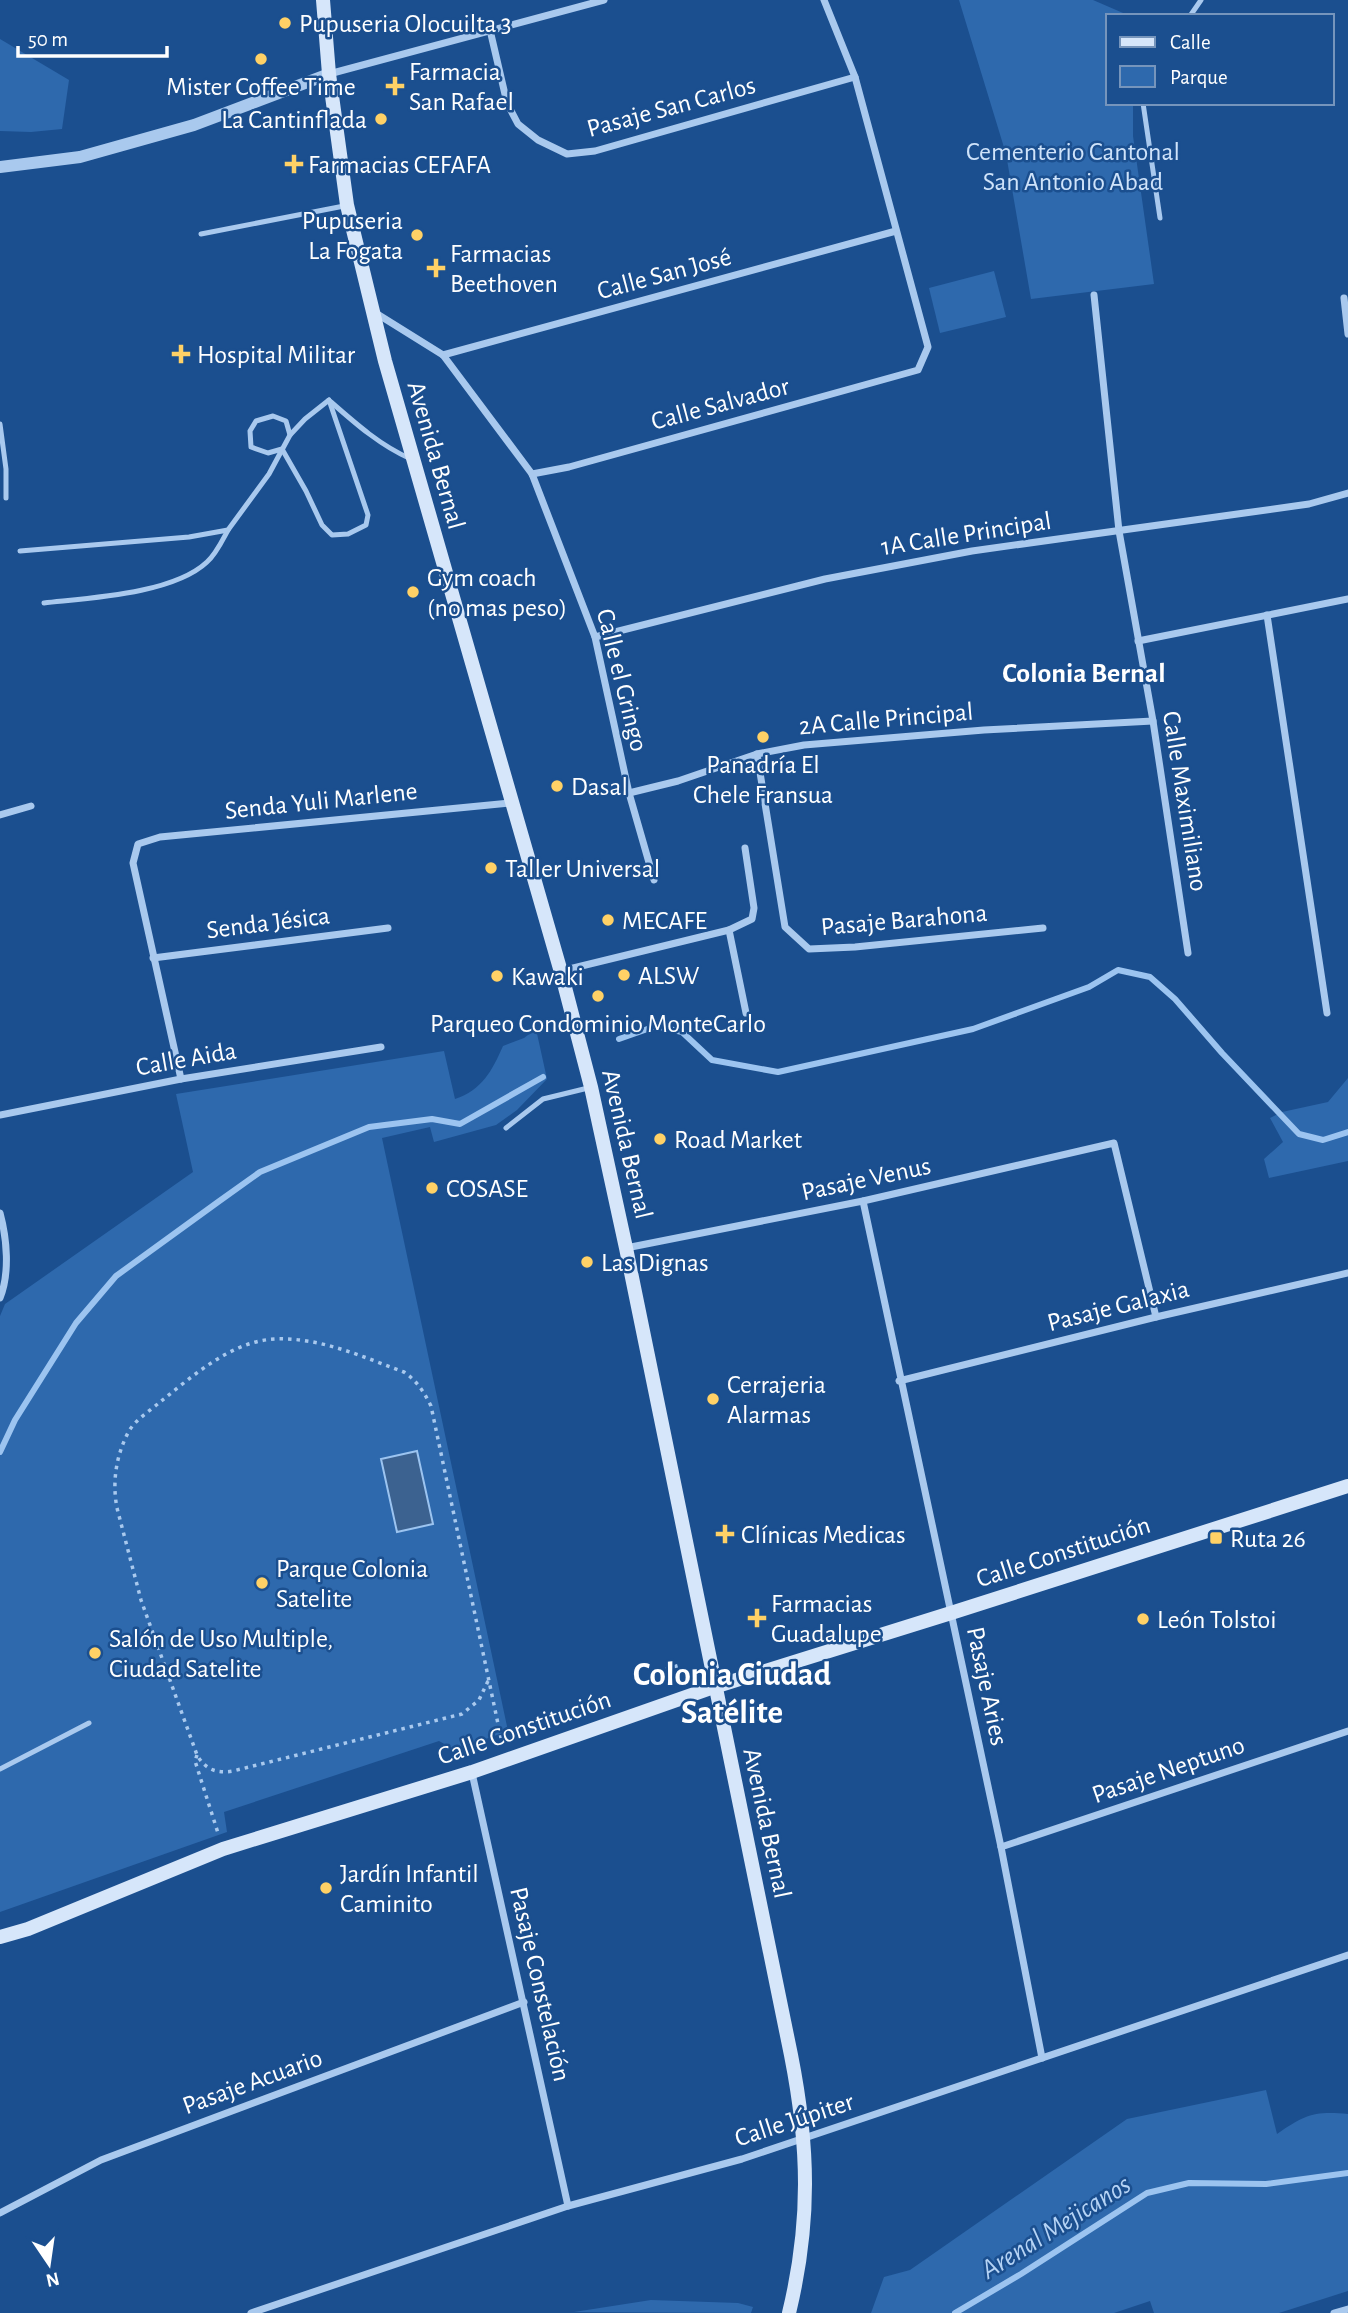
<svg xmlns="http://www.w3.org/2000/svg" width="1348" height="2313" font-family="'Alegreya Sans',sans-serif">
	<rect width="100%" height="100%" fill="#1b4f8f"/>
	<g fill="#2e69ad">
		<polygon points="959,0 1093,0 1130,16 1108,16 1108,103 1133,103 1133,136 1154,284 1031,299 1006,154"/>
		<polygon points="0,39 69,80 62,129 31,132 0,131"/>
		<polygon points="994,271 1006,317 940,333 929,288"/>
		<path d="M536 1029 547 1079 517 1110 496 1125 434 1142 430 1127 382 1138 508 1731 455 1750 439 1741 224 1812 227 1832 0 1912V1316L5 1304 193 1172 176 1094 444 1051 455 1099C482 1090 492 1071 503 1046L524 1038Z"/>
		<polygon points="1348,1078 1348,1161 1269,1178 1264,1159 1283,1142 1270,1118 1282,1112 1328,1102"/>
		<path d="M1266 2090 1277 2134C1305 2115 1313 2111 1348 2114V2291L1279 2313H1154L1150 2301 1114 2313H871L884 2277 910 2270 1127 2119Z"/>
		<polygon points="651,2300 738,2303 753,2307 751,2313 574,2312"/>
	</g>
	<polygon fill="#3c6290" stroke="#9cc4f0" stroke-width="2" points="417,1451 433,1524 397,1532 381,1459"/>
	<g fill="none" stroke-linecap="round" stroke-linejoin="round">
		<g stroke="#9cc4f0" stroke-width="6">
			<polyline points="619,1039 656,1026 682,1032 712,1060 778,1072 973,1029 1089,987 1118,970 1150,977 1175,999 1222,1053 1299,1134 1323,1140 1348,1132"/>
			<polyline points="0,1452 15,1420 76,1323 116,1276 218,1202 260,1172 369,1127 432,1119 460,1124 543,1077"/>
			<polyline points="955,2313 1021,2274 1147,2193 1189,2183 1266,2184 1348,2173"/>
		</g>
		<g stroke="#a9c9ee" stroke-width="3.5" stroke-dasharray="3.5 5" stroke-linecap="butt">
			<polyline points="666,1669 680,1665"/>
			<path d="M488 1681 479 1700 462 1714 233 1771C216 1774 205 1769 197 1755L141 1600 117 1508C112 1482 116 1455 129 1431 136 1419 150 1411 160 1402 193 1376 231 1341 275 1339 320 1337 363 1357 404 1372 417 1381 424 1392 431 1406L501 1738"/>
			<polyline points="197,1755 195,1761 218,1833"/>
		</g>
		<g stroke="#a9c9ee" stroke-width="5">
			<polyline points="1190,16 1201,0"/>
			<polyline points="1143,103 1160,218"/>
			<polyline points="201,234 344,206"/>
			<path d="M331 402C356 424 381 446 411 459"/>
			<polyline points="0,424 6,469 6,498"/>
			<polyline points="290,435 286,421 273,416 256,421 250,431 251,447 268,453 282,449 306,491 322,525 332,535 348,534 366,525 368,515 329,400"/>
			<polyline points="20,551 189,537 228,530 269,474 290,435 305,419 329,400"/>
			<path d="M44 603C89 598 173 594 207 562 216 554 222 541 228 530"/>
			<polyline points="506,1128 543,1099 588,1088"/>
			<polyline points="0,1769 89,1723"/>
		</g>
		<g stroke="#a9c9ee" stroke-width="7">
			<polyline points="490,30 507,103 518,124 538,140 567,154 595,151 855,77"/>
			<polyline points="329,74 604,0"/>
			<polyline points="1094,295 1119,531 1153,721 1188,953"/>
			<polyline points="1344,298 1348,334"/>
			<polyline points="374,312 443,355 532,474 595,637 629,793 654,880"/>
			<polyline points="443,355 896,231"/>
			<polyline points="532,474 569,467 918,370 928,347 855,77 824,0"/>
			<polyline points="1267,615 1327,1013"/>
			<polyline points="595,637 825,579 972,551 1309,504 1348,493"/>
			<polyline points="1138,641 1348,599"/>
			<polyline points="757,754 785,927 809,949 855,947 1043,928"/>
			<polyline points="629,793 678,781 757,754 804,745 984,730 1153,721"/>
			<polyline points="0,815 31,806"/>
			<polyline points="729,930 746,1013"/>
			<polyline points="153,958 388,928"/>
			<polyline points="561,971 729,930 752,919 754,908 745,848"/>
			<polyline points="181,1079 133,863 138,844 160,837 510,803"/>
			<polyline points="0,1115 181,1079 381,1047"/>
			<polyline points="863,1201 1001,1847 1042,2058"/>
			<path d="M0 1213C7 1239 10 1273 0 1298"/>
			<polyline points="626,1248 863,1201 1114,1143 1156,1317"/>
			<polyline points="899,1381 1156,1317 1348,1273"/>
			<polyline points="472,1773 568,2206"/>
			<polyline points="1001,1847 1348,1731"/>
			<polyline points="0,2213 101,2160 524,2002"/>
			<polyline points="251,2313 568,2206 742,2159 1348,1955"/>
			<polyline points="1334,2313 1348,2309"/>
		</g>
		<polyline stroke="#a9c9ee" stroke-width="12" points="0,167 80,157 194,125 329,74"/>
		<g stroke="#d6e6fa" stroke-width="14">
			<path d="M323 0 329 74 347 205 385 361 561 972 591 1087 626 1248 791 2055C809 2146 811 2222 789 2313"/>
			<polyline points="0,1937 28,1929 223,1849 472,1772 714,1687 951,1613 1348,1486"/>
		</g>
	</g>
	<g fill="#ffd166" stroke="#1b4f8f" stroke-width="2.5">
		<circle cx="285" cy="23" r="7"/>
		<circle cx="261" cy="59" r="7"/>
		<path d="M391.5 75.5h7v7h7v7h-7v7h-7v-7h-7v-7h7z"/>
		<circle cx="381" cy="119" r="7"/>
		<path d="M290.5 153.5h7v7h7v7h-7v7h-7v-7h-7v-7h7z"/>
		<circle cx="417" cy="235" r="7"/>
		<path d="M432.5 257.5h7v7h7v7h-7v7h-7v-7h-7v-7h7z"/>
		<path d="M177.5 343.5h7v7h7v7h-7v7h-7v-7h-7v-7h7z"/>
		<circle cx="413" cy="592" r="7"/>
		<circle cx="763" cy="737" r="7"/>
		<circle cx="557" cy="786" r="7"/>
		<circle cx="491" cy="868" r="7"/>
		<circle cx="608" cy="920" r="7"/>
		<circle cx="624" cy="975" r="7"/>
		<circle cx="497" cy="976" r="7"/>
		<circle cx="598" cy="996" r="7"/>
		<circle cx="660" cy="1139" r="7"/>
		<circle cx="432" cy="1188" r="7"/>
		<circle cx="587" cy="1262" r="7"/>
		<circle cx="713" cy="1399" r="7"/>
		<path d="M721.5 1523.5h7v7h7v7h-7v7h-7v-7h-7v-7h7z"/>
		<rect x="1209" y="1531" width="14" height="14" rx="3.5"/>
		<circle cx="262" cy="1583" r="7"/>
		<path d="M753.5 1607.5h7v7h7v7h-7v7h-7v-7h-7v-7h7z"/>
		<circle cx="1143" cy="1619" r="7"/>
		<circle cx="95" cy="1653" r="7"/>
		<circle cx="326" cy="1888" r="7"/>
	</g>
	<g text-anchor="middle" stroke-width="5" stroke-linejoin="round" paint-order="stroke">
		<g font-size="26" fill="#fff" stroke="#1b4f8f" text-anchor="start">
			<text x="299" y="32">Pupuseria Olocuilta 3</text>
			<text x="409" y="80">Farmacia<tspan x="409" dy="30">San Rafael</tspan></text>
			<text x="261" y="95" text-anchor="middle">Mister Coffee Time</text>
			<text x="367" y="128" text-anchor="end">La Cantinflada</text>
			<text x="308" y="173">Farmacias CEFAFA</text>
			<text x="403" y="229" text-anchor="end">Pupuseria<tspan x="403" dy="30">La Fogata</tspan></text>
			<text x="450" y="262">Farmacias<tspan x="450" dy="30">Beethoven</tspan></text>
			<text x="197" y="363">Hospital Militar</text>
			<text x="427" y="586">Gym coach<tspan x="427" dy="30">(no mas peso)</tspan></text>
			<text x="763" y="773" text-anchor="middle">Panadría El<tspan x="763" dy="30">Chele Fransua</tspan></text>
			<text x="571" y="795">Dasal</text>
			<text x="505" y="877">Taller Universal</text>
			<text x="622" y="929">MECAFE</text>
			<text x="638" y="984">ALSW</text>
			<text x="511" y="985">Kawaki</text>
			<text x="598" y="1032" text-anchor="middle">Parqueo Condominio MonteCarlo</text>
			<text x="674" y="1148">Road Market</text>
			<text x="446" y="1197">COSASE</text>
			<text x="601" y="1271">Las Dignas</text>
			<text x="727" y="1393">Cerrajeria<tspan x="727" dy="30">Alarmas</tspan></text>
			<text x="741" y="1543">Clínicas Medicas</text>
			<text x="1230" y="1547">Ruta 26</text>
			<text x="276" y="1577">Parque Colonia<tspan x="276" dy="30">Satelite</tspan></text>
			<text x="771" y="1612">Farmacias<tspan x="771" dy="30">Guadalupe</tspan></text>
			<text x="1157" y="1628">León Tolstoi</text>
			<text x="109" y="1647">Salón de Uso Multiple,<tspan x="109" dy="30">Ciudad Satelite</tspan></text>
			<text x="340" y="1882">Jardín Infantil<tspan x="340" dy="30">Caminito</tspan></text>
		</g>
		<g font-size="26" fill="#fff" stroke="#1b4f8f">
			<text transform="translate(671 106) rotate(-15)" y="9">Pasaje San Carlos</text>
			<text transform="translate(664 273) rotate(-15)" y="9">Calle San José</text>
			<text transform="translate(720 403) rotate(-15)" y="9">Calle Salvador</text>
			<text transform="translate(437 455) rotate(74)" y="9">Avenida Bernal</text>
			<text transform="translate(966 533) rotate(-9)" y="9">1A Calle Principal</text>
			<text transform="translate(623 680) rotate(76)" y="9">Calle el Gringo</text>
			<text transform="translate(886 718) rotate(-5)" y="9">2A Calle Principal</text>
			<text transform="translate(321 800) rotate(-6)" y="9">Senda Yuli Marlene</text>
			<text transform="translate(1186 801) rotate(81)" y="9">Calle Maximiliano</text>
			<text transform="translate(904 919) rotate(-5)" y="9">Pasaje Barahona</text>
			<text transform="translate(268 922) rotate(-7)" y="9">Senda Jésica</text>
			<text transform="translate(186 1058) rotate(-10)" y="9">Calle Aida</text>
			<text transform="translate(628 1144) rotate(77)" y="9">Avenida Bernal</text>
			<text transform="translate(866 1178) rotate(-12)" y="9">Pasaje Venus</text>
			<text transform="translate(1118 1305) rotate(-14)" y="9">Pasaje Galaxia</text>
			<text transform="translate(1063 1551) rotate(-18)" y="9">Calle Constitución</text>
			<text transform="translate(988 1686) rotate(78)" y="9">Pasaje Aries</text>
			<text transform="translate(524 1727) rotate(-19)" y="9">Calle Constitución</text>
			<text transform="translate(1168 1769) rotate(-19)" y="9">Pasaje Neptuno</text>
			<text transform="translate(768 1823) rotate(78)" y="9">Avenida Bernal</text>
			<text transform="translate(541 1984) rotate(77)" y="9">Pasaje Constelación</text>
			<text transform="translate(252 2081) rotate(-20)" y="9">Pasaje Acuario</text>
			<text transform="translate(794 2119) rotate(-18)" y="9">Calle Júpiter</text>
		</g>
		<g font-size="26" fill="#cfe3fa" stroke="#1b4f8f">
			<text x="1073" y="160">Cementerio Cantonal<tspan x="1073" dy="30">San Antonio Abad</tspan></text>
		</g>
		<g font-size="28" font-weight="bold" fill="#fff" stroke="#1b4f8f">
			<text x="1084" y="682">Colonia Bernal</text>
		</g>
		<g font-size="28" font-style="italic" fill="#b5d3f5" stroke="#1b4f8f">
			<text transform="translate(1055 2226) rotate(-32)" y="10">Arenal Mejicanos</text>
		</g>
		<g font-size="33" font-weight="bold" fill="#fff" stroke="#1b4f8f">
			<text x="732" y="1685">Colonia Ciudad<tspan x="732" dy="38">Satélite</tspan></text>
		</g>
	</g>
	<rect x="1106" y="14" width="228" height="91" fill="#1b4f8f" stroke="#7695bc" stroke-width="2"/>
	<rect x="1120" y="37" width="35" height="10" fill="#d6e6fa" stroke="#7695bc" stroke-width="2"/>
	<text x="1170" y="49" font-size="21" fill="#ffffff">Calle</text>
	<rect x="1120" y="66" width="35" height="21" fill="#2e69ad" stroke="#7695bc" stroke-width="2"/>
	<text x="1170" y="84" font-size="21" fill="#ffffff">Parque</text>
	<g transform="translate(49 2264) rotate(167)" stroke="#1b4f8f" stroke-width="5" paint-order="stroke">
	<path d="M0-5L12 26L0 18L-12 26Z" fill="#ffffff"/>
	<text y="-10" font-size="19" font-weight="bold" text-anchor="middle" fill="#ffffff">N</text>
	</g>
	<path d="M18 46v10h149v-10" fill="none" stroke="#ffffff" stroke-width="3.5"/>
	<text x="28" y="46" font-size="21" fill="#ffffff" stroke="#1b4f8f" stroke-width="5" paint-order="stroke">50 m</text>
</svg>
